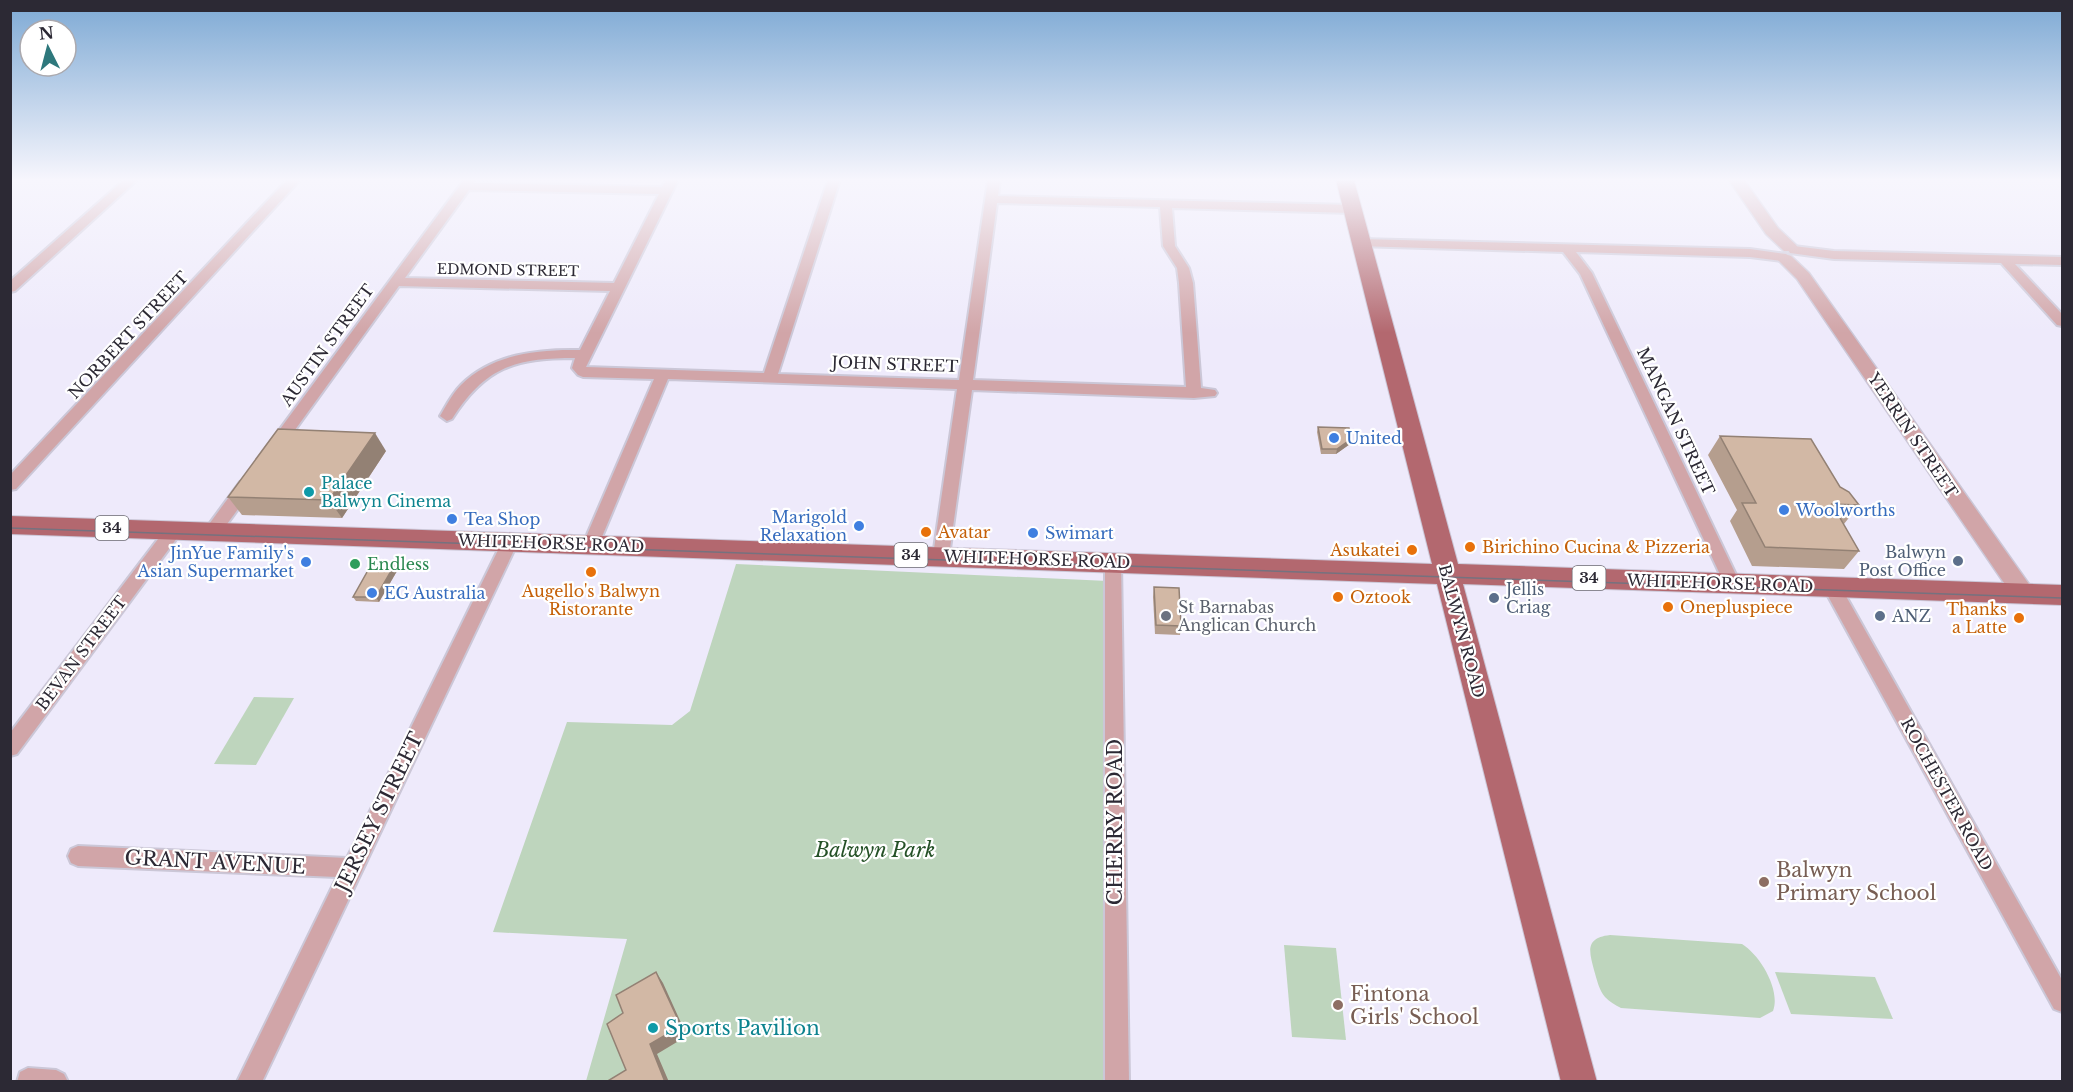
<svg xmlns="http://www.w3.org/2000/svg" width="2073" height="1092" font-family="'Libre Baskerville',serif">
	<rect width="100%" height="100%" fill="#eeeafb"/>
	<g fill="#bed5bd">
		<polygon points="736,564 1108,581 1106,1081 586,1081 627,939 493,932 567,722 672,725 690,711"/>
		<polygon points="254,697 294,698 256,765 214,764"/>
		<path d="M1610 935 1742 944C1760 955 1781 990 1773 1011L1760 1018 1621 1008C1615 1005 1610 1002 1605 997 1599 990 1597 980 1594 970 1589 951 1585 938 1610 935Z"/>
		<polygon points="1284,945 1336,948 1346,1040 1292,1037"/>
		<polygon points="1775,972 1875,977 1893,1019 1791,1014"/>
	</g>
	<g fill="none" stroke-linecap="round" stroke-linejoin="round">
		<defs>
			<g id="minor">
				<polygon points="124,180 137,180 15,291 10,292 10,281"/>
				<polygon points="287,180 300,180 16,489 10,490 10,475"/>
				<path d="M464 180H476L474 183 662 187 666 180H678L586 367 764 373 828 180H840L778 374 959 380 988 180H1000L998 196 1352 205 1358 209 1352 213 1172 208 1175 246 1189 268 1193 283 1201 388 1215 390 1217 393 1215 396 1194 398 972 390 949 556 947 560 941 562 935 560 933 556 957 389 668 379 599 544 597 548H585L583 544 654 379 583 377 578 375 572 368 575 358C515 358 485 367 452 419L447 421 440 416C446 406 452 394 461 385 492 354 538 349 580 350L610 291 399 286 279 452H269L266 448 269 444ZM469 190 659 194 614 283 405 278ZM997 203 1160 207 1163 246 1177 268 1179 283 1186 387 973 380Z"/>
				<polygon points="1361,239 1750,249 1786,254 1788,257 1786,260 1782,261 1750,257 1576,252 1592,273 1740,583 1738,588 1732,589 1726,588 1724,583 1580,274 1563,252 1357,246 1355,243"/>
				<polygon points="1794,246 1834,251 2062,257 2062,265 2015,264 2062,314 2062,326 2057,325 2001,263 1834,259 1790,253 1788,250 1790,247"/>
				<polygon points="246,480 252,482 254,486 252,490 219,535 207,535 205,531 207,527 240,482"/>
				<polygon points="174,524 180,526 182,530 180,534 17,754 10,756 10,733 168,526"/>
				<polygon points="510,536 516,538 518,542 262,1082 237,1082 337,877 78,866 71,863 68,856 71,849 78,846 347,858 502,542 504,538"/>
				<polygon points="1113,556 1119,558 1121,562 1129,1082 1105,1082 1105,562 1107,558"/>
				<polygon points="1832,580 1838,582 2062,980 2062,1012 2054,1009 1823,587 1826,582"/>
				<polygon points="28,1068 56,1070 64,1074 68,1082 17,1082 20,1072"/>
			</g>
			<g id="tertiary">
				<polygon points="1729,180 1744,180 1778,228 1796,245 1798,248 1796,251 1784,251 1766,234"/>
				<polygon points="1785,254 1791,256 1809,273 2031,587 2034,593 2031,599 2023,601 2015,599 1797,279 1777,259"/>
			</g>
			<polygon id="primary" points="1336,180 1354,180 1458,564 2062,585 2062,605 1463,584 1597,1082 1561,1082 1437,584 10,534 10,516 1432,564"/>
		</defs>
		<use href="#minor" stroke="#cbc7d7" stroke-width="4"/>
		<use href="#tertiary" stroke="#cbc7d7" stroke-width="3"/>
		<use href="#primary" stroke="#cbc7d7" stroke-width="2"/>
		<use href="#minor" fill="#d1a5a8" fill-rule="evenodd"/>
		<use href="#tertiary" fill="#d1a5a8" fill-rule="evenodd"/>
		<use href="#primary" fill="#b3686f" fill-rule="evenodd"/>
		<polyline stroke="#75727f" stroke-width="1.5" points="10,528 2062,598"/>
	</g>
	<g fill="#b59e8e">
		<polygon points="1318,427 1351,439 1350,444 1336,454 1321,454 1317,432"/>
		<polygon points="1720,436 1840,487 1859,505 1844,524 1843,524 1859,551 1844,569 1752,566 1730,521 1737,510 1708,455"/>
		<polygon points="386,451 342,518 242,515 228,497"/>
		<polygon points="394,566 397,571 379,602 356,601 353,597"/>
		<polygon points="1154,587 1181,626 1180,635 1155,634 1153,597"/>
	</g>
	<g fill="#938174">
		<polygon points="375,433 386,451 342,518 329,500"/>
		<polygon points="1351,439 1350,444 1336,454 1337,449"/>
		<polygon points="394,566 397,571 379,602 376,597"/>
		<polygon points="656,972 663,983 687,1036 657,1054 669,1082 665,1082 650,1044"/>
	</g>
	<g fill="#d2b8a5" stroke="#938174" stroke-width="1.5">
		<polygon points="1318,427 1349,428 1351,439 1337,449 1322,449"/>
		<polygon points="278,429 375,433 329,500 228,497"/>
		<polygon points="1720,436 1811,439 1840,487 1849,492 1859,505 1832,504 1859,551 1765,547 1742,503 1756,503"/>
		<polygon points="371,565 394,566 376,597 353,597"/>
		<polygon points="1154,587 1179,588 1181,626 1156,625"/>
		<polygon points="656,972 681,1026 650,1044 665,1082 606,1082 626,1070 607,1024 623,1013 616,995"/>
	</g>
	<linearGradient id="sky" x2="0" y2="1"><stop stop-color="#7da9d4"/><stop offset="0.54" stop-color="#f7f6fd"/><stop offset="1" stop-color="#f7f6fd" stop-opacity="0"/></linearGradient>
	<rect width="2073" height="333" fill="url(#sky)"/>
	<g fill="#3f7fe0" stroke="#fff" stroke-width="2">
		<circle cx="1334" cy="438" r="6"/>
		<circle cx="1784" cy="510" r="6"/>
		<circle cx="452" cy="519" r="6"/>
		<circle cx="859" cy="526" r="6"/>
		<circle cx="1033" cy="533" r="6"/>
		<circle cx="306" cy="562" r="6"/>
		<circle cx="372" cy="593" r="6"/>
	</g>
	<g fill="#0f9aa8" stroke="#fff" stroke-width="2">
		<circle cx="309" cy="492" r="6"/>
		<circle cx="653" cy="1028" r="6"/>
	</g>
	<g fill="#e8710a" stroke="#fff" stroke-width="2">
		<circle cx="926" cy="532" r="6"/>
		<circle cx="1470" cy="547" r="6"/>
		<circle cx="1412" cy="550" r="6"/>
		<circle cx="591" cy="572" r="6"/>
		<circle cx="1338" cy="597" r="6"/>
		<circle cx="1668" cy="607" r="6"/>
		<circle cx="2019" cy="618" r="6"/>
	</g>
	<g fill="#5c6f8a" stroke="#fff" stroke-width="2">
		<circle cx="1958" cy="561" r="6"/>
		<circle cx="1494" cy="598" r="6"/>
		<circle cx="1880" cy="616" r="6"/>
	</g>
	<circle fill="#2e9e5b" stroke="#fff" stroke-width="2" cx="355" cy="564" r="6"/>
	<circle fill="#6b7280" stroke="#fff" stroke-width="2" cx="1166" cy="616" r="6"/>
	<g fill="#8d6e63" stroke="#fff" stroke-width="2">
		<circle cx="1764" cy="882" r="6"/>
		<circle cx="1338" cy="1005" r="6"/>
	</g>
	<g text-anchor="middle" stroke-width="4.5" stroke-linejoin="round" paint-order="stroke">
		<g font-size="14" fill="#2c2934" stroke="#fff">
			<text transform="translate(508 270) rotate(1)" y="5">EDMOND STREET</text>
		</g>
		<g fill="#fff" stroke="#6b6971" stroke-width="1.5">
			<rect x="95.5" y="516" width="33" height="24" rx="4.5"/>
			<rect x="894.5" y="543" width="33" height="24" rx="4.5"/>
			<rect x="1572.5" y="566" width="33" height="24" rx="4.5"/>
		</g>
		<g font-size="15" font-weight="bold" fill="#2c2934">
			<text x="112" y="533">34</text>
			<text x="911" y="560">34</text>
			<text x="1589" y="583">34</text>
		</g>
		<g font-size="16" fill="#2c2934" stroke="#fff">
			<text transform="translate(128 335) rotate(-47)" y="6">NORBERT STREET</text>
			<text transform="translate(327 345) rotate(-54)" y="6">AUSTIN STREET</text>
			<text transform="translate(895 364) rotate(2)" y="6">JOHN STREET</text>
			<text transform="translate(1676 421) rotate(65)" y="6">MANGAN STREET</text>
			<text transform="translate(1913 435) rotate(56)" y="6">YERRIN STREET</text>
			<text transform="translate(551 543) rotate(2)" y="6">WHITEHORSE ROAD</text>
			<text transform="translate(1037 559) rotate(2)" y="6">WHITEHORSE ROAD</text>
			<text transform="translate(1720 583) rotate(2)" y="6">WHITEHORSE ROAD</text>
			<text transform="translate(1462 631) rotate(75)" y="6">BALWYN ROAD</text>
			<text transform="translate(81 653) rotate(-53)" y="6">BEVAN STREET</text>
			<text transform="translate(1947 794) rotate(61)" y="6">ROCHESTER ROAD</text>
		</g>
		<g font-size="16" fill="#366cbe" stroke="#fff" text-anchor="start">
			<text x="1346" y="444">United</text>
			<text x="1796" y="516">Woolworths</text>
			<text x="847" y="523" text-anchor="end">Marigold<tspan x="847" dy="18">Relaxation</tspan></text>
			<text x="464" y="525">Tea Shop</text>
			<text x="1045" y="539">Swimart</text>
			<text x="294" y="559" text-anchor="end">JinYue Family's<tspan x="294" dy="18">Asian Supermarket</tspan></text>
			<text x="384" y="599">EG Australia</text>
		</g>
		<g font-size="16" fill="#0d838f" stroke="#fff" text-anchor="start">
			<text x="321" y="489">Palace<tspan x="321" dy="18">Balwyn Cinema</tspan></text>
		</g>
		<g font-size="16" fill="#c56008" stroke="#fff" text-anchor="start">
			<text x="938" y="538">Avatar</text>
			<text x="1482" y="553">Birichino Cucina &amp; Pizzeria</text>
			<text x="1400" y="556" text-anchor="end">Asukatei</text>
			<text x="591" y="597" text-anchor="middle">Augello's Balwyn<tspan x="591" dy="18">Ristorante</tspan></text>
			<text x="1350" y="603">Oztook</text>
			<text x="1680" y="613">Onepluspiece</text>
			<text x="2007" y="615" text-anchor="end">Thanks<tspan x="2007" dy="18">a Latte</tspan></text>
		</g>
		<g font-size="16" fill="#4e5e75" stroke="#fff" text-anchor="start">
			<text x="1946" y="558" text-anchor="end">Balwyn<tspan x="1946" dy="18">Post Office</tspan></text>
			<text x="1506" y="595">Jellis<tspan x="1506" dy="18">Criag</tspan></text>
			<text x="1892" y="622">ANZ</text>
		</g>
		<g font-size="16" fill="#27864d" stroke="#fff" text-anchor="start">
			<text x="367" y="570">Endless</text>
		</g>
		<g font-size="16" fill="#5b616d" stroke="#fff" text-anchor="start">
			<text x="1178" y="613">St Barnabas<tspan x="1178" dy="18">Anglican Church</tspan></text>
		</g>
		<g font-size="20" fill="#2c2934" stroke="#fff">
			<text transform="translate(379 812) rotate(-64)" y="7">JERSEY STREET</text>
			<text transform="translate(1115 822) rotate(-90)" y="7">CHERRY ROAD</text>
			<text transform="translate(215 862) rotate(3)" y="7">GRANT AVENUE</text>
		</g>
		<g font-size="20" font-style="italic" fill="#255127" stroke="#fff">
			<text x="875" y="857">Balwyn Park</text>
		</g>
		<g font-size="20" fill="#785e54" stroke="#fff" text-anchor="start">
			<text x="1776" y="877">Balwyn<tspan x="1776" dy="23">Primary School</tspan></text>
			<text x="1350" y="1001">Fintona<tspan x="1350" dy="23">Girls' School</tspan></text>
		</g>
		<g font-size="20" fill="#0d838f" stroke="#fff" text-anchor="start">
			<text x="665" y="1035">Sports Pavilion</text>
		</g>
	</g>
	<rect width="2073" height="1092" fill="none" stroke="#2c2934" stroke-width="24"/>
	<g transform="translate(48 48) rotate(354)"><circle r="28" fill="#ffffff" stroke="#aba9ae" stroke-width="1.5"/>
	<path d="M0-4.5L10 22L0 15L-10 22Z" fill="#2e787c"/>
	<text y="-9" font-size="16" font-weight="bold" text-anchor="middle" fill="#2c2934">N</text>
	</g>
</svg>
